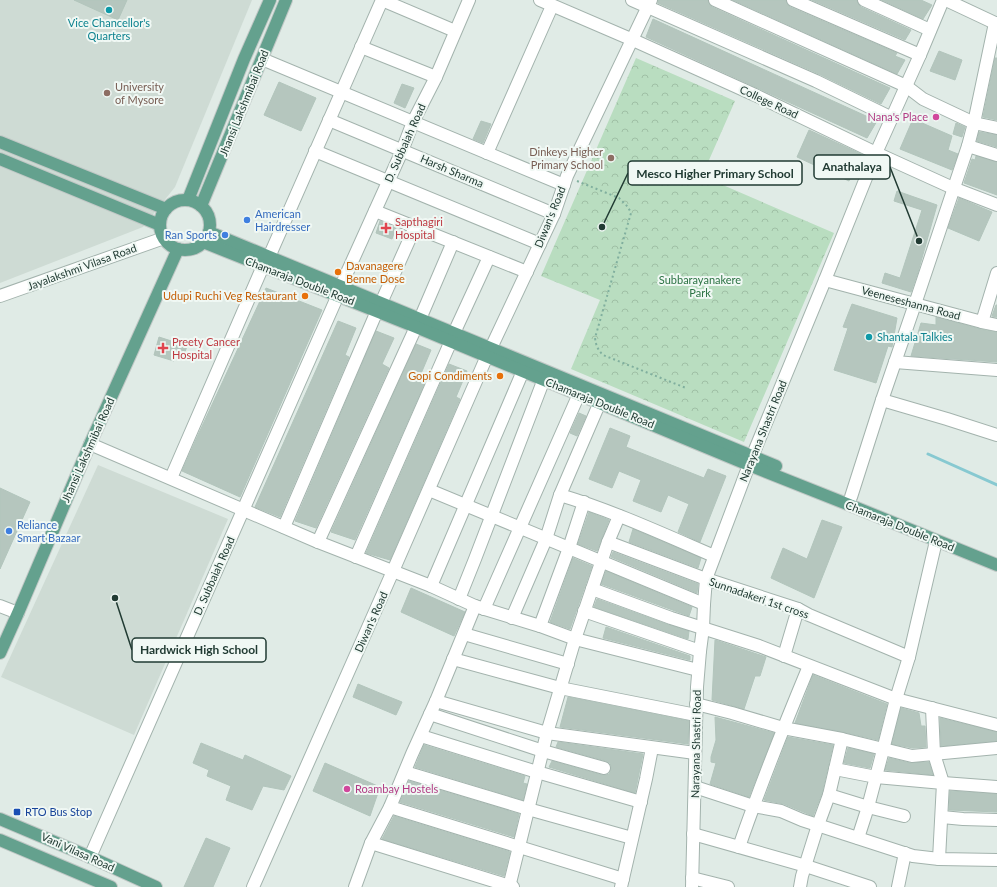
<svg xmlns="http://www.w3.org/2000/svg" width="997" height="887" font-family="Lato,sans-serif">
	<defs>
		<pattern id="forest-crowns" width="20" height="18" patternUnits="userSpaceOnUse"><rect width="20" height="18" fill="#b9ddc0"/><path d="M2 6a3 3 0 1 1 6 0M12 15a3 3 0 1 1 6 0" fill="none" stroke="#9fbfa5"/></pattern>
	</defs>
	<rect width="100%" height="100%" fill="#e0ebe6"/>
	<g fill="#cedbd4">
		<polygon points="0,0 252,0 175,187 143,227 0,283"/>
		<polygon points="98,465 228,519 134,735 1,677"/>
	</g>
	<polygon fill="url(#forest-crowns)" points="636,58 735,101 702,176 834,233 744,442 571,369 600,300 541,276"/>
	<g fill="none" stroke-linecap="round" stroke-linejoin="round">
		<polyline stroke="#87c9d1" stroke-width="3" points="928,454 997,485"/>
	</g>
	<g fill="#b5c6be" stroke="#b2c5bc">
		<polygon points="74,0 127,0 118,20"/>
		<polygon points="658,0 708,0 709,4 712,7 890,88 881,104 819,74 658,3"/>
		<polygon points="733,0 786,0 787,4 790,7 897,53 895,56 905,60 897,74"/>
		<polygon points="812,0 857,0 858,4 861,7 911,30 905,40"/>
		<polygon points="882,0 921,0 932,5 923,19"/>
		<polygon points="653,19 877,121 867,138 646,37"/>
		<polygon points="939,51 962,60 955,80 930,71"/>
		<polygon points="995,58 997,58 997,120 983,117"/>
		<polygon points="279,82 316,98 301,131 264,115"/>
		<polygon points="402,84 414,88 405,108 394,103"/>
		<polygon points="913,119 952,136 948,150 958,154 952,170 900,149"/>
		<polygon points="481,121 491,124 483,143 473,139"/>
		<polygon points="956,123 965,127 962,137 953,134"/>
		<polygon points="809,130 861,154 849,181 797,157"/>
		<polygon points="979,132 997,135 997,147 977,141"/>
		<polygon points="976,156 997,162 997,195 964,183 972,159 975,160"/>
		<polygon points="897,191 937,205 918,272 911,292 882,283 885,273 900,278 922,210 894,201"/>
		<polygon points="959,198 992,212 979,241 948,228"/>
		<polygon points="380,221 396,228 392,239 376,233"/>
		<polygon points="266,288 322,310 240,497 182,471 198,435"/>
		<polygon points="852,304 897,318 892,347 888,346 876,383 834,370 848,328 843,327"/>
		<polygon points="996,305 997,305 997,317 992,316"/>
		<polygon points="936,317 980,329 997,332 997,362 911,356 921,323 936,325"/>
		<polygon points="338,321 356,328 345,355 349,357 280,517 255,507"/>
		<polygon points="376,331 394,338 382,364 389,368 316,528 295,521"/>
		<polygon points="159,337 187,346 183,358 176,356 174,361 154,355"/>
		<polygon points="416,344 431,350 420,376 426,380 355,540 331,532"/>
		<polygon points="449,364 467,371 456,397 460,399 390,560 366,553"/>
		<polygon points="579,413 586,416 577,436 570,433"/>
		<polygon points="610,428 630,436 626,447 704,478 708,469 726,476 700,542 678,532 689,504 668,495 661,512 633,501 641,480 619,471 612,488 589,479"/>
		<polygon points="0,488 30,502 0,569"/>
		<polygon points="589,512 609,520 597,551 578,544"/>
		<polygon points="822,520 842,527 814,598 771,578 783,548 807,559"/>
		<polygon points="633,529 701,558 698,568 629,542"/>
		<polygon points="613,552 698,584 697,593 611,557"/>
		<polygon points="573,558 592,566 570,629 550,622"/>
		<polygon points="606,571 692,607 689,616 601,584"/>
		<polygon points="411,588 465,612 454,636 401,612"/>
		<polygon points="597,599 669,625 689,631 688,639 594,607"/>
		<polygon points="606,627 690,656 690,660 603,638"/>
		<polygon points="715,640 766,657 760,676 755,676 744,709 712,700"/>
		<polygon points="813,675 887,704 878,740 843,732 795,723"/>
		<polygon points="358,684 382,694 402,702 396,715 353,697"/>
		<polygon points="568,697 689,721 688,744 560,727"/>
		<polygon points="901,708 919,713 921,726 925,726 926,747 913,748 892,744"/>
		<polygon points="715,717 774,733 749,797 710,784 716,763 711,762 711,757 716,740"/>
		<polygon points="940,718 997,732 997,741 941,746"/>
		<polygon points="788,737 833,745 822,793 813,816 784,804 764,800"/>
		<polygon points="558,742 643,754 635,793 549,767 552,761 602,775 606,775 609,774 611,770 611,766 610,763 606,761 556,747"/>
		<polygon points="201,743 243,760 245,755 291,776 284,790 263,786 252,810 226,800 231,786 207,776 209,770 193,763"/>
		<polygon points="424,745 525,776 523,783 527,784 523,800 415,767"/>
		<polygon points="848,748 874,754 870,768 844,763"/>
		<polygon points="889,758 910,763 929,762 933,775 885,770"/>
		<polygon points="325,763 380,787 370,816 313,791"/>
		<polygon points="409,781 519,814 514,837 400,802"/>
		<polygon points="950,791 997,794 997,812 949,810"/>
		<polygon points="394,816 510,852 504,876 382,839"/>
		<polygon points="206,838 230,848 213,887 184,887"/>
	</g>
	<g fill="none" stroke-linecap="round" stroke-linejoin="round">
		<defs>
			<g id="minor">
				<polyline points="382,0 455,31"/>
				<polyline points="540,0 633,40 755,95 876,153 953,188 997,205"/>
				<polyline points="632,0 816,81 892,118"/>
				<polyline points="715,0 906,86 923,99 974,123 997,128"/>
				<polyline points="793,0 920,55"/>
				<polyline points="864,0 930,30"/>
				<polyline points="946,0 997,24"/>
				<polyline points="361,47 436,77"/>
				<polyline points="262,59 564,185"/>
				<polyline points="329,120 554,214"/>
				<polyline points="968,146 997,155"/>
				<polyline points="315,151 540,244"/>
				<polyline points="487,153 552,6"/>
				<polyline points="375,211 527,272"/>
				<polyline points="269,257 382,0"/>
				<polyline points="825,280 982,322 997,325"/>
				<polyline points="341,286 402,151 413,122 436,77 469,0"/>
				<polyline points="0,296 164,238"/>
				<polyline points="381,303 415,227"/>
				<polyline points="420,319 453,242"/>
				<polyline points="982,322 997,273"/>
				<polyline points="454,333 489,257"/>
				<polyline points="491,348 554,214 567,176 651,0"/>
				<polyline points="895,362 997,370"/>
				<polyline points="882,400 947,419 997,435"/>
				<polyline points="90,444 318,542 431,586 475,606 540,626 575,639 698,670"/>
				<polyline points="171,478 263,266"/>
				<polyline points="429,490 704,604"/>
				<path d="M560 495C613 511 663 534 714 556"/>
				<polyline points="851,497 882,400 915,304 968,146 974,123 995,23"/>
				<polyline points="284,527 377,311"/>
				<polyline points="318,542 416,327"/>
				<polyline points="608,542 706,579 798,609 809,615 909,657"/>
				<polyline points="356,557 451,341"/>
				<polyline points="431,586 523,371"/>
				<polyline points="592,589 671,618 759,646 896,699 997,725"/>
				<polyline points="459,599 475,559 544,379"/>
				<polyline points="0,606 18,613"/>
				<polyline points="484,609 579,394"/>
				<polyline points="584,611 700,651"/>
				<polyline points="512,618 546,539 560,495 600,402"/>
				<polyline points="540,626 569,548 584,502"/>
				<polyline points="464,634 568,664"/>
				<polyline points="784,656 798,609"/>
				<polyline points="453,659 560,688 696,715"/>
				<polyline points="436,701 547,733 695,753"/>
				<polyline points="696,704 732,713 783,728 842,739 912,756 997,748"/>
				<polyline points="932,708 934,754 943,783 939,859"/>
				<polyline points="430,714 543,751 604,768"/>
				<polyline points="421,736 537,772 641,802"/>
				<polyline points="835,769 876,777 943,783 997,787"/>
				<polyline points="405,772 528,809 632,838"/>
				<polyline points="695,787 753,806 781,811 802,820 913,856 939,859 997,860"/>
				<polyline points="829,795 868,807 904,816"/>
				<polyline points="390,807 623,879"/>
				<polyline points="942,817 963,819 997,820"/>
				<polyline points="693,834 806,866 870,887"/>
				<polyline points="858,838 868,807 883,750 896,699 909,657 936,541"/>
				<polyline points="371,843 513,887"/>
				<path d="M739 847C760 786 784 726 809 666"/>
				<polyline points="90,857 338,295"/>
				<polyline points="692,878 728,887"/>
				<polyline points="253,887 393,571 487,356"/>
				<polyline points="355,887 371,843 390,807 412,754 436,701 475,606"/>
				<polyline points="509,887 547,733 575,639 608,542 619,516"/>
				<polyline points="621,887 646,779 652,748"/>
				<polyline points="692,887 697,687 700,651 703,628 704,604 706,579 752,457 825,280 876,153 920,55 943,0"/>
				<polyline points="800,887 802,876 818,825 829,795 842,739"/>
				<polyline points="898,887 905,853"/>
			</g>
			<g id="major">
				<polyline points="0,142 166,209"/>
				<polyline points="0,159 160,225"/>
				<polyline points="188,200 244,59 270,0"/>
				<circle cx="185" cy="225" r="25"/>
				<polyline points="201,206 286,0"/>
				<polyline points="209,232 776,466"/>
				<polyline points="203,242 416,327 749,465 847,504 997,565"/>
				<polyline points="0,653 18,613 90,444 178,249"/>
				<polyline points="0,819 90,857 156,887"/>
				<polyline points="0,840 111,887"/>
			</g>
		</defs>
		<use href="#minor" stroke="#a3b3ad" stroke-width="14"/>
		<use href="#major" stroke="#c1c8c6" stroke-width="14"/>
		<path stroke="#80af9e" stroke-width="2" stroke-dasharray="2 3" stroke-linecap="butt" d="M577 181 619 198 628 207 631 213 595 338C596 346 598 350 603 355L686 388"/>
		<use href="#minor" stroke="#fff" stroke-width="12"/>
		<use href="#major" stroke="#64a18e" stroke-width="12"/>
	</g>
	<g fill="#0f9aa8" stroke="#f0f8f4" stroke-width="1.5">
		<circle cx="109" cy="10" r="4"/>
		<circle cx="869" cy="337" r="4"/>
	</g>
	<g fill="#8d6e63" stroke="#f0f8f4" stroke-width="1.5">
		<circle cx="107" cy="93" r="4"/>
		<circle cx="611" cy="158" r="4"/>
	</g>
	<g fill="#d1479c" stroke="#f0f8f4" stroke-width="1.5">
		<circle cx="936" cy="117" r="4"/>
		<circle cx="347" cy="789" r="4"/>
	</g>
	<g fill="#3f7fe0" stroke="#f0f8f4" stroke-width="1.5">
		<circle cx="247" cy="220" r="4"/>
		<circle cx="225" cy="235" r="4"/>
		<circle cx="9" cy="531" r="4"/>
	</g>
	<g fill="#e0444e" stroke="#f0f8f4" stroke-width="1.5">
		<path d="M384 222h4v4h4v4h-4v4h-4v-4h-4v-4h4z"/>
		<path d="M161 342h4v4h4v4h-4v4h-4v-4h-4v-4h4z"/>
	</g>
	<g fill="#e8710a" stroke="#f0f8f4" stroke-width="1.5">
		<circle cx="338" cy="272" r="4"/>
		<circle cx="305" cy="296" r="4"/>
		<circle cx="500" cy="376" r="4"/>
	</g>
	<rect fill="#1a4fb4" stroke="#f0f8f4" stroke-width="1.5" x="13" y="808" width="8" height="8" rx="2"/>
	<g text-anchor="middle" stroke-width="4" stroke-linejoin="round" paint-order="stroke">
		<g font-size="11" fill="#0d838f" stroke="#f0f8f4">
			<text x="109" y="27">Vice Chancellor's<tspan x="109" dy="13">Quarters</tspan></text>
			<text x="877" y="341" text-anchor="start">Shantala Talkies</text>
		</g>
		<g font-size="11" fill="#785e54" stroke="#f0f8f4" text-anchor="start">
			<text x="115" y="91">University<tspan x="115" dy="13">of Mysore</tspan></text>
			<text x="603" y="156" text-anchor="end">Dinkeys Higher<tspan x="603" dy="13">Primary School</tspan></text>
		</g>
		<g font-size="11" fill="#213b33" stroke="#f0f8f4">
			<text transform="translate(769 102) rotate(25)" y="4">College Road</text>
			<text transform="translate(244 103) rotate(-68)" y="4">Jhansi Lakshmibai Road</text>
			<text transform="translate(405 143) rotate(-66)" y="4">D. Subbaiah Road</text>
			<text transform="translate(452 171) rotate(23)" y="4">Harsh Sharma</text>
			<text transform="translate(550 217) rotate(-68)" y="4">Diwan's Road</text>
			<text transform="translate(82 267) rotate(-20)" y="4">Jayalakshmi Vilasa Road</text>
			<text transform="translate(300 281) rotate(21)" y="4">Chamaraja Double Road</text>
			<text transform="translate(911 303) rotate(15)" y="4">Veeneseshanna Road</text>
			<text transform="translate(600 403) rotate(22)" y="4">Chamaraja Double Road</text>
			<text transform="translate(763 431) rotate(-68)" y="4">Narayana Shastri Road</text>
			<text transform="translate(88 450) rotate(-66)" y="4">Jhansi Lakshmibai Road</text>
			<text transform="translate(900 526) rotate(22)" y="4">Chamaraja Double Road</text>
			<text transform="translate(214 576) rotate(-66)" y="4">D. Subbaiah Road</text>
			<text transform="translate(759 598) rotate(19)" y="4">Sunnadakeri 1st cross</text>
			<text transform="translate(371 622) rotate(-66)" y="4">Diwan's Road</text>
			<text transform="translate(696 744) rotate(-89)" y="4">Narayana Shastri Road</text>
			<text transform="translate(78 852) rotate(24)" y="4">Vani Vilasa Road</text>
		</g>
		<g font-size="11" fill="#b23c85" stroke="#f0f8f4" text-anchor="end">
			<text x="928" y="121">Nana's Place</text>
			<text x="355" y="793" text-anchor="start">Roambay Hostels</text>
		</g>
		<g font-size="11" fill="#366cbe" stroke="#f0f8f4" text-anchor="start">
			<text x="255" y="218">American<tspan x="255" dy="13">Hairdresser</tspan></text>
			<text x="217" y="239" text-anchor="end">Ran Sports</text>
			<text x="17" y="529">Reliance<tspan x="17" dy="13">Smart Bazaar</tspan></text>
		</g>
		<g font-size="11" fill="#be3a42" stroke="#f0f8f4" text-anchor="start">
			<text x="395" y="226">Sapthagiri<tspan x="395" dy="13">Hospital</tspan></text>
			<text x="172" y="346">Preety Cancer<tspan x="172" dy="13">Hospital</tspan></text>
		</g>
		<g font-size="11" fill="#c56008" stroke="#f0f8f4" text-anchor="end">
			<text x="346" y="270" text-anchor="start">Davanagere<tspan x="346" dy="13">Benne Dose</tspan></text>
			<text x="297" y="300">Udupi Ruchi Veg Restaurant</text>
			<text x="492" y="380">Gopi Condiments</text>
		</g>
		<g font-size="11" fill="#2b7243" stroke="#f0f8f4">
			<text x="700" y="284">Subbarayanakere<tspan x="700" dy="13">Park</tspan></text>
		</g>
		<g font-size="11" fill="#164399" stroke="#f0f8f4" text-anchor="start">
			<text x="25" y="816">RTO Bus Stop</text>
		</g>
	</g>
	<path fill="none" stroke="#213b33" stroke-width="1.5" d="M919 241L890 167M602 227L628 173M115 598L132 650"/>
	<g fill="#213b33" stroke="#f0f8f4" stroke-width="1.5">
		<circle cx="919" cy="241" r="4"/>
		<circle cx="602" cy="227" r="4"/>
		<circle cx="115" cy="598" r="4"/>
	</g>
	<g fill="#f0f8f4" stroke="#213b33" stroke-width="1.5">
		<rect x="814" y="155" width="76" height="24" rx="4"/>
		<rect x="628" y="161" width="174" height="24" rx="4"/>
		<rect x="132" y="638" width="134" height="24" rx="4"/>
	</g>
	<g font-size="12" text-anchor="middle" font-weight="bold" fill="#213b33">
		<text x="852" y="171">Anathalaya</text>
		<text x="715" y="178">Mesco Higher Primary School</text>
		<text x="199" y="654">Hardwick High School</text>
	</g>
</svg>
